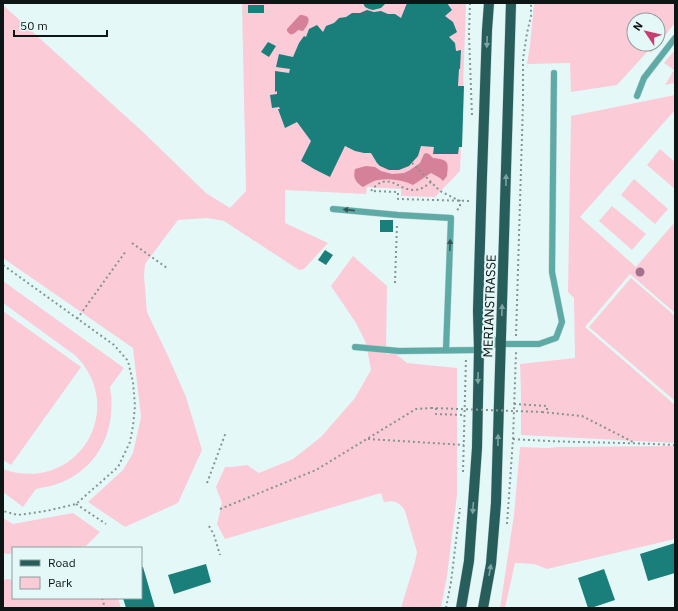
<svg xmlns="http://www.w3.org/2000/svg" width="678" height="611" font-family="'IBM Plex Sans',sans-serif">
	<rect width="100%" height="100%" fill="#e4f9f7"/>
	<g fill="#fbcbd7" fill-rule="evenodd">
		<polygon points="242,3 466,3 460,171 435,197 401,196 401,189 367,187 366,194 285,190 285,223 328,243 304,269 299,270 224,221 207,218 178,220 145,264 144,276 147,312 168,356 186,397 202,450 178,503 125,527 88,502 123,470 133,453 141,417 133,348 3,258 3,5 143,132 206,193 230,208 246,191"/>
		<path d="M534 3H675V23L651 53 648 51 617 85 571 92 570 63 527 64 530 45ZM634 20H658V44H634Z"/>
		<polygon points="675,50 675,83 665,85 674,70 664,63"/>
		<polygon points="675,95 675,110 580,217 636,267 675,222 675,313 630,274 585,327 675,405 675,443 521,435 521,393 520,364 575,358 574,298 568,292 571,116"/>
		<polygon points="660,149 675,162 675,189 647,165"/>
		<polygon points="634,179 668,209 655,224 621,195"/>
		<polygon points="612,206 646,234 632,250 599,221"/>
		<path d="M353 256 387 286 386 354H396L407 363 457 368V495L447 576 441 608H401L415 562 417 552 405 511C400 502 393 500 384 502L381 493 225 539 217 524 222 503 216 487 225 467H231L247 465 259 473 293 459 321 437 355 398 371 370 366 343 356 323 331 286Z"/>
		<polygon points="631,278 675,316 675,401 589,327"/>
		<path d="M3 281 124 368 110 387C117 428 100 467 60 483 52 486 44 487 36 489L23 507 3 492V469C75 495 129 411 76 356L3 303Z"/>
		<polygon points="3,311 81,367 11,465 3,460"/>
		<polygon points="675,446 675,539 547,569 534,564 515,563 505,608 500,608 514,515 520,447 548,448 558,447"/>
		<polygon points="73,513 100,532 86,546 62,548 13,548 13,553 8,554 3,553 3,518 13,524"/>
		<polygon points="8,579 13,580 13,598 118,598 121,608 3,608 3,580"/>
	</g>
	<g fill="#d5819a">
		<path d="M300 15C313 15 309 24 303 31L298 30C294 34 291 37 287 31V29L298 17Z"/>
		<path d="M426 153 429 154 433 158C448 160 449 161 447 176L443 181 440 178 431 173 413 185C403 180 390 178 378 180 373 181 368 184 363 187 355 182 353 178 355 169L366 166 375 167 381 171 392 174 404 173 410 170 420 163 424 154Z"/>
	</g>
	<g fill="#1a7e7b">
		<polygon points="363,3 386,3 381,8 373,10 369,9 365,7"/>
		<polygon points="407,3 447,3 452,10 445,16 453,22 457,32 449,37 455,43 456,51 461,50 460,69 459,69 458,86 464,86 462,147 459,147 458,154 433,154 434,147 421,146 418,156 409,166 399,170 389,170 380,166 377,163 371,153 364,153 355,151 345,146 330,177 314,169 301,161 311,141 297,122 285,128 278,109 280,109 279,107 272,108 270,95 277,94 277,91 275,92 275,71 289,73 290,69 276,67 279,54 293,57 299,43 304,36 306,37 309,29 317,25 323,32 326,26 334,23 339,18 346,17 352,13 360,13 367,10 374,12 381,11 388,14 395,14 401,18"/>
		<rect x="248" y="5" width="16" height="8"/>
		<polygon points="268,42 276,46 269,57 261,52"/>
		<rect x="380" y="220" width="13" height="12"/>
		<polygon points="325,250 333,255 326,265 318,260"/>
		<polygon points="675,543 675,573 648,581 640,554"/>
		<polygon points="206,564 211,582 174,594 168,575"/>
		<polygon points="141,567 143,567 155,608 126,608 123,598 141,598"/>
		<polygon points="604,569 615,600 591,608 588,608 578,578"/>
	</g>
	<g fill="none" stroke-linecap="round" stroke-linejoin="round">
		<defs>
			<g id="lane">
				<polyline points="637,96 644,78 675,38"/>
				<polyline points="333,209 398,215 451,218 446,350"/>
				<polyline points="501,344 539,344 556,338 562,322 552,272 554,73"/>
				<polyline points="355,347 399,351 479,350"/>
			</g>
			<path id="street" d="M480 320C483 334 486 341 501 344"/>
			<g id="primary">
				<polyline points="461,608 469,561 477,448 479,350 478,311 482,175 487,30 489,3"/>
				<polyline points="483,608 491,564 496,503 511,3"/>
			</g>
		</defs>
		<use href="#lane" stroke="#c2d5d3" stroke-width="7"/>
		<use href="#street" stroke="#c2d5d3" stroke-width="11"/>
		<use href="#primary" stroke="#c2d5d3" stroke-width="11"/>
		<g stroke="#869493" stroke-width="2" stroke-dasharray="2 3" stroke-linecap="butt">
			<polyline points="470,3 469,34 472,116"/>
			<polyline points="412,163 440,191 460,201 460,206 456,212"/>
			<path d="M431 182C426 186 421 190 414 190 397 190 388 170 371 191L398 192V199L471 201"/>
			<polyline points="132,243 167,268"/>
			<polyline points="3,265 114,345 128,361 133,382 135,406 133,426 130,442 118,467 76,504 46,511 18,515 3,511"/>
			<polyline points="395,283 397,224"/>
			<polyline points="77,319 126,251"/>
			<polyline points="516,336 523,102 523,59 527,33 531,16 531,3"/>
			<polyline points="514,404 547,406 547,412"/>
			<polyline points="436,408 436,414 464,415"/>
			<polyline points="542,412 582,416 635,443"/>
			<polyline points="368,439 464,445"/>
			<path d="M513 439C567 443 621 442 675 445"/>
			<polyline points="463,472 466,358"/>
			<polyline points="207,483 226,432"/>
			<polyline points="76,504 106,524"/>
			<polyline points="220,509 316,470 416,409 431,408"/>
			<polyline points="507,524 513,439 516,352"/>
			<polyline points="209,526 214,535 220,555"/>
			<polyline points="102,598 105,608"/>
			<polyline points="446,608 451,582 460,508"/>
		</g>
		<use href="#lane" stroke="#5eaaa6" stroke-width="6"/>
		<use href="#street" stroke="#5eaaa6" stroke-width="10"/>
		<use href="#primary" stroke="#275d5b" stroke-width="10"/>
		<polyline stroke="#869493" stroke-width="2" stroke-dasharray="2 3" stroke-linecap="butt" points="431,408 542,412"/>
	</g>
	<circle fill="#a3728d" cx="640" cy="272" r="4.5"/>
	<defs><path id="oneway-solid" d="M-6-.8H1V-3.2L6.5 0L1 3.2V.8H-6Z"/></defs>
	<g fill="#7ca3a1">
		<use href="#oneway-solid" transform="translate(487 42) rotate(92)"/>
		<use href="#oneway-solid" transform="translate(506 180) rotate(-89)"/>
		<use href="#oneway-solid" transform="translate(502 310) rotate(-88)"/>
		<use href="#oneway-solid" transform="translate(478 378) rotate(91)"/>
		<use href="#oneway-solid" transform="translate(498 440) rotate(-89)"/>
		<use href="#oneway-solid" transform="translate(473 508) rotate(94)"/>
		<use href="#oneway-solid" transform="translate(490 570) rotate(-80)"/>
	</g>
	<g fill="#325856">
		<use href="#oneway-solid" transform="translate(349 210) rotate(-174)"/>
		<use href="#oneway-solid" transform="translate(450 245) rotate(-88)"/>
	</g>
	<g text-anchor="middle" stroke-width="4" stroke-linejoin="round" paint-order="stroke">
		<g font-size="13" fill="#0e1515" stroke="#e4f9f7">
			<text transform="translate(489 306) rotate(-88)" y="5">MERIANSTRASSE</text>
		</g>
	</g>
	<rect width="678" height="611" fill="none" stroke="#0e1515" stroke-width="8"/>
	<rect x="12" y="547" width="130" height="52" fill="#e4f9f7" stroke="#8e9e9d"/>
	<rect x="20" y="560" width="20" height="6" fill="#275d5b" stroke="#8e9e9d"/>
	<text x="48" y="567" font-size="12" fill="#0e1515">Road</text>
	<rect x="20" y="577" width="20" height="12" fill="#fbcbd7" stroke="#8e9e9d"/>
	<text x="48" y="587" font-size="12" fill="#0e1515">Park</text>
	<g transform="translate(646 32) rotate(305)"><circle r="19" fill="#e4f9f7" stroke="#8e9e9d"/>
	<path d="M0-3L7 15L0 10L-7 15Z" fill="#c73c72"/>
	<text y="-6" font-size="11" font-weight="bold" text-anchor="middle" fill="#0e1515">N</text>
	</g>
	<path d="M14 30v6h93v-6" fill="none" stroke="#0e1515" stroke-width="2"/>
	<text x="20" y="30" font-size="12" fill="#0e1515" stroke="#e4f9f7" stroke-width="3" paint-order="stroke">50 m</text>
</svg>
